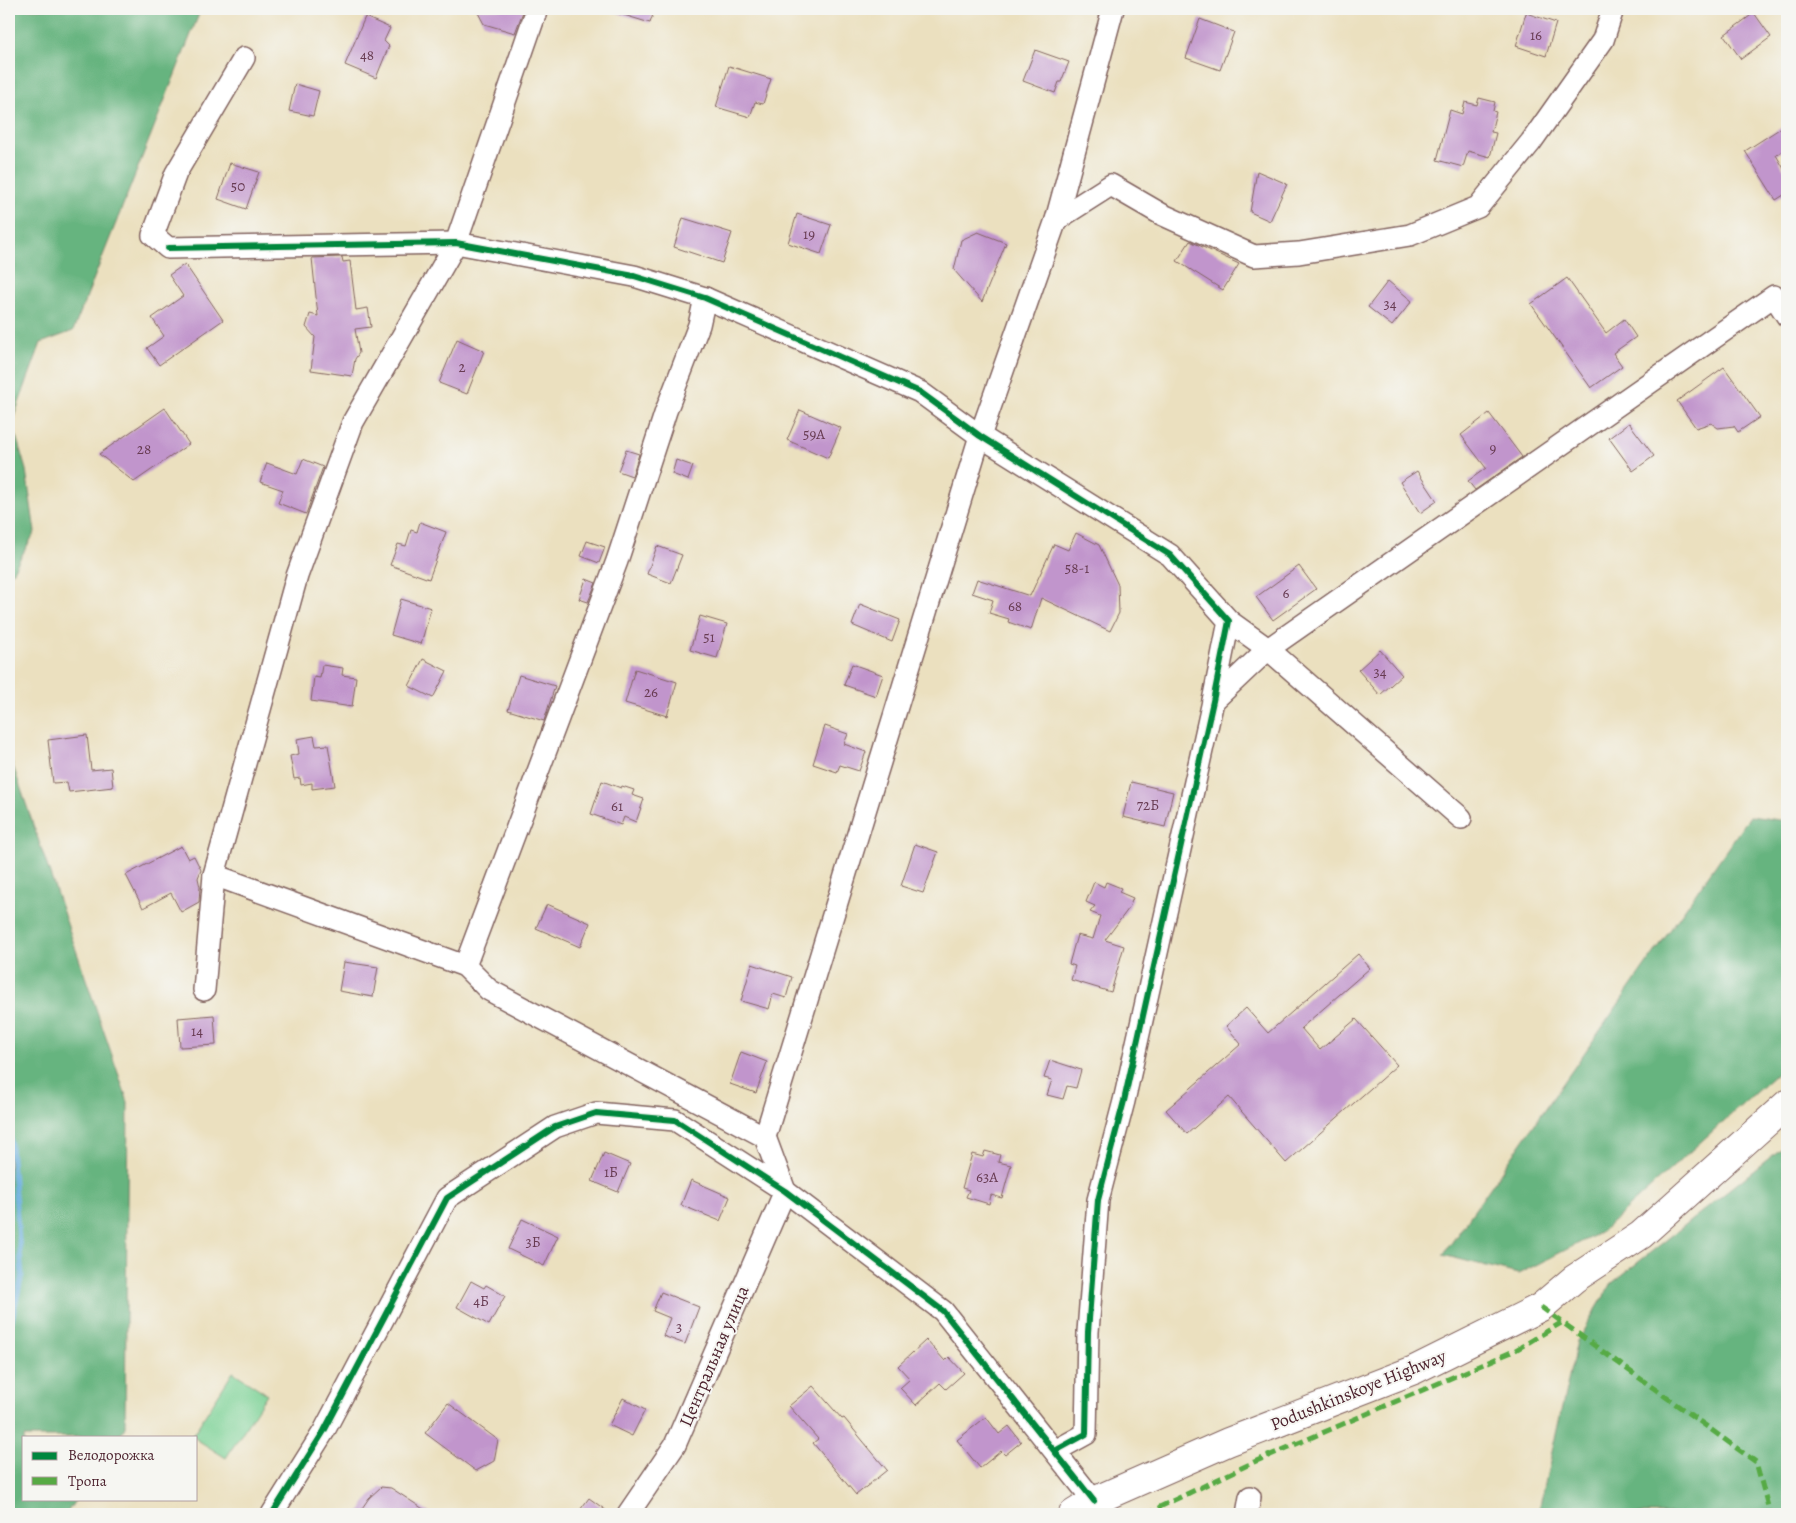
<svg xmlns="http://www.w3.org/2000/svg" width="1796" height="1523" font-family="Alegreya,serif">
	<rect width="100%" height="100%" fill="#f6f6f2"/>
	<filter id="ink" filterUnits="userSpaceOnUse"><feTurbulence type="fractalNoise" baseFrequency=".02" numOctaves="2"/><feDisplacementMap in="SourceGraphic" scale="10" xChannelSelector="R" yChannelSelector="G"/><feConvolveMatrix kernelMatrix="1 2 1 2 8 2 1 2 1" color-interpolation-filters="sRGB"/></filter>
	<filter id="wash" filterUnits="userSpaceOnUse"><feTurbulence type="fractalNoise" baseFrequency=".0096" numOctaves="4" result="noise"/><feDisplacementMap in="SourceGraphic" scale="20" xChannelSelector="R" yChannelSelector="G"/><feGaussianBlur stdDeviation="1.12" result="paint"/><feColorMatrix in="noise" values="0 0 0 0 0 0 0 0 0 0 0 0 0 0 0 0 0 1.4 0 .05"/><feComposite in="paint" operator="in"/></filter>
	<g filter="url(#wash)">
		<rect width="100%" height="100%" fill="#ebe0bf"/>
		<polygon fill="#7dd296" stroke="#647860" points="233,1372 267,1394 226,1458 196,1439 196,1437 192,1436"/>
		<g fill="#66b47f" stroke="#586a55">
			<polygon points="9,9 201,9 73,331 41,343 12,422 26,470 35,532 9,578"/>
			<polygon points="9,754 128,1102 125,1427 119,1437 24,1437 24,1499 76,1499 66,1514 9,1514"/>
			<polygon points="1750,816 1787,821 1787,1064 1601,1232 1518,1274 1443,1255"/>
			<polygon points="1787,1144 1787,1514 1538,1514 1577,1341 1612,1283"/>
		</g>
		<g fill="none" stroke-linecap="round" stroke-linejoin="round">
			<polyline stroke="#68adde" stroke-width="5" points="9,1123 22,1275 9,1333"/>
		</g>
		<g id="blocks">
			<g fill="#c195cc">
				<polygon points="476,9 524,9 515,33 484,24"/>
				<polygon points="615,9 655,9 650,23 614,12"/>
				<polygon points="1526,13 1556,23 1546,56 1516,46"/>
				<polygon points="1754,13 1771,37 1741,59 1724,35"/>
				<polygon points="365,17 390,28 384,41 389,46 376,78 345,65"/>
				<polygon points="1200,19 1234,32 1220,70 1186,58"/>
				<polygon points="1035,50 1069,62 1061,82 1059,82 1055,93 1023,81"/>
				<polygon points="729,66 771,79 763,104 755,102 750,117 716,107"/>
				<polygon points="295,84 319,91 313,116 289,111"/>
				<polygon points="1479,98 1495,102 1493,111 1496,112 1491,132 1496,133 1490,157 1468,151 1463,167 1437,160 1450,110 1462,114 1465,102 1477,105"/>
				<polygon points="1787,124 1787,148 1776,155 1787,174 1787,193 1776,200 1745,151"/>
				<polygon points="230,163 259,172 246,209 218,199"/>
				<polygon points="1257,171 1287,184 1270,221 1250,212"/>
				<polygon points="797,214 831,225 821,254 788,243"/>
				<polygon points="683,218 732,233 722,263 674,247"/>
				<polygon points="978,232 1006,243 982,302 954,270 961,240"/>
				<polygon points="1190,241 1239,264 1223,290 1177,261"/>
				<polygon points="342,257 343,262 350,261 356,310 368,308 371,327 355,329 359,353 355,359 352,376 311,370 315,337 306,327 310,314 318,316 312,258"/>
				<polygon points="185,264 223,320 159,365 147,348 164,336 152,318 183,296 169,275"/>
				<polygon points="1567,278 1606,333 1624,319 1636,337 1613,353 1622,366 1591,388 1531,304"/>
				<polygon points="1388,281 1412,301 1392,326 1368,307"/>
				<polygon points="457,339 484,351 467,394 439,383"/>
				<polygon points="1724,367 1760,417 1738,432 1734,426 1718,428 1711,423 1696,428 1677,401"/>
				<polygon points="165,408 189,444 134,482 99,454"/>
				<polygon points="800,410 841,428 828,458 787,440"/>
				<polygon points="1489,413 1522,457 1475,490 1468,481 1486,468 1461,435"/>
				<polygon points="1629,423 1654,456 1633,471 1609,438"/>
				<polygon points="626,450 639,454 632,476 618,471"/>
				<polygon points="303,459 323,467 306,514 278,503 283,490 260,482 267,463 297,474"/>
				<polygon points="676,460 693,466 688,480 672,474"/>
				<polygon points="1417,471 1437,501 1420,513 1400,482"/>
				<polygon points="420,522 446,532 429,579 390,565 398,544 406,546 411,530 417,532"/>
				<polygon points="1076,533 1099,545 1118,585 1119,613 1110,631 1041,598 1031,630 1008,622 1009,619 989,613 993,600 972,593 977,579 1030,596 1054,544 1068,550"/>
				<polygon points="587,541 605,547 599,563 581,556"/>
				<polygon points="657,546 682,555 671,583 647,574"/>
				<polygon points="1299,566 1316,589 1273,620 1256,597"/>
				<polygon points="586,579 596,583 588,602 579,599"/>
				<polygon points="401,599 431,608 421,644 391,635"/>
				<polygon points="860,604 900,620 892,642 852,625"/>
				<polygon points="700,616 727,624 717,658 690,650"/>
				<polygon points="1380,650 1402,675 1380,695 1358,670"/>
				<polygon points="423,659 447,671 433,698 409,686"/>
				<polygon points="852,664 883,675 876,696 844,685"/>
				<polygon points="322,665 343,668 342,675 356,677 352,707 311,701 314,677 320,678"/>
				<polygon points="635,669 677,682 667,716 625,703"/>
				<polygon points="519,675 555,686 544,721 508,710"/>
				<polygon points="825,726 848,734 844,744 866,752 859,771 840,765 837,772 813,764"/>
				<polygon points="87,735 91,770 111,768 113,787 69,792 67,782 53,783 48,740"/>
				<polygon points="314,736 316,746 328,745 335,786 312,789 312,783 301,785 300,778 294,779 290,756 299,754 297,739"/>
				<polygon points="602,781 621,788 622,786 634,790 632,795 644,799 636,822 624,817 621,825 591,814"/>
				<polygon points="1131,782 1173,792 1165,827 1123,817"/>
				<polygon points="915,844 938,852 923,893 901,886"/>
				<polygon points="181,846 188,859 194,856 201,870 198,878 200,887 199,902 181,912 171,893 143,908 126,875"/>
				<polygon points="1094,882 1104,887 1106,882 1121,888 1119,892 1133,898 1129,908 1105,940 1124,946 1111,992 1071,980 1075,966 1069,964 1077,935 1093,939 1100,916 1090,912 1095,906 1086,902"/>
				<polygon points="547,904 590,923 580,947 536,928"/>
				<polygon points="1358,954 1370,968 1301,1028 1320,1050 1356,1019 1397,1065 1286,1163 1229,1097 1187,1134 1166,1110 1241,1044 1226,1026 1246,1008 1268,1033"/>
				<polygon points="344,962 378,967 373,997 339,991"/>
				<polygon points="752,964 792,977 786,998 773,994 769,1009 741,1001"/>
				<polygon points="214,1015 216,1045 180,1047 178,1018"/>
				<polygon points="741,1052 767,1062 756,1093 730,1084"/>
				<polygon points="1050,1060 1081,1070 1076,1088 1067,1086 1063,1099 1047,1095 1052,1080 1044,1078"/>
				<polygon points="985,1151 1000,1155 998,1162 1011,1165 1002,1198 991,1195 989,1204 966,1197 969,1190 962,1188 972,1154 983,1157"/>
				<polygon points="604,1153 630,1164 618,1192 592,1181"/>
				<polygon points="691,1180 730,1197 720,1221 681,1205"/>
				<polygon points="522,1219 558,1236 544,1266 508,1249"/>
				<polygon points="471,1281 484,1288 486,1285 505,1296 489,1325 457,1307"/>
				<polygon points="661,1292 699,1307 685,1344 663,1336 670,1318 653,1311"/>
				<polygon points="926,1340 945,1361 949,1357 964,1373 946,1389 940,1383 916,1405 900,1388 910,1379 898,1366"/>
				<polygon points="813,1386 842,1419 844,1418 887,1470 856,1495 813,1443 818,1439 789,1406"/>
				<polygon points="623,1398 645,1410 632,1436 609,1425"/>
				<polygon points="448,1403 498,1440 494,1461 476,1471 425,1433"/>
				<polygon points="986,1417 999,1434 1009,1426 1021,1442 1005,1455 1001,1451 980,1468 957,1440"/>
				<polygon points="381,1487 391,1488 431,1514 358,1514 369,1498"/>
				<polygon points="589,1498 611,1514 577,1514"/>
			</g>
		</g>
	</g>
	<g filter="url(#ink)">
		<use href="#blocks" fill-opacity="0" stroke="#82635f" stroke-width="1"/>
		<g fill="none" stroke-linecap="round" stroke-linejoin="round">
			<defs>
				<g id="minor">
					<polyline points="244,58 176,173 153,235 168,248 456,243 634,276 705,298 920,392 980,436 1170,555 1229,621 1213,701 1124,1101 1098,1200 1088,1332 1086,1434 1055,1451"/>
					<polyline points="1056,220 1111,185 1161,214 1254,256 1299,253 1410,235 1478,207 1531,142 1603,40 1613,9"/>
					<polyline points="1229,621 1268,649 1461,818"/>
					<polyline points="1213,701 1268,649 1774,296 1787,316"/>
					<polyline points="214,875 465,966 489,990 765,1137 785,1191 675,1445 628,1514"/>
					<polyline points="465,966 617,561 666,411 699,325 705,298"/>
					<polyline points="204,990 214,875 297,576 353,422 456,243 537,9"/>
					<polyline points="765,1137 980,436 1056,220 1113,9"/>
					<polyline points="272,1514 324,1431 447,1198 555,1127 596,1113 675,1120 785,1191 943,1311 1094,1501"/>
					<polyline points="1247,1514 1250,1497"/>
				</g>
				<polyline id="major" points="1073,1514 1094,1501 1228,1442 1414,1370 1541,1307 1574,1279 1641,1235 1787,1104"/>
			</defs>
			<use href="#minor" stroke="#82635f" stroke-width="24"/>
			<use href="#major" stroke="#82635f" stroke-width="30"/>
			<use href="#minor" stroke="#fff" stroke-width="21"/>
			<use href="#major" stroke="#fff" stroke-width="28"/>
			<g stroke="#57aa44" stroke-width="5" stroke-dasharray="10 5" stroke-linecap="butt">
				<polyline points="1541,1307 1756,1462 1770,1514"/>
				<polyline points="1145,1514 1254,1462 1514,1351 1561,1323"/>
			</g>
			<defs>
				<g id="cycleway">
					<polyline points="168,248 456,243 634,276 705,298 920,392 980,436 1170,555 1229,621 1213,701 1124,1101 1098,1200 1088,1332 1086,1434 1055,1451"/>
					<polyline points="272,1514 324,1431 447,1198 555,1127 596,1113 675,1120 785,1191 943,1311 1094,1501"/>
				</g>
			</defs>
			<use href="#cycleway" stroke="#f6f6f2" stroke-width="9"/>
			<use href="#cycleway" stroke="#00873e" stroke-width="6"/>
		</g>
	</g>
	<g text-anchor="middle" stroke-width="4" stroke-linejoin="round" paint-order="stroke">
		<g font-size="15" fill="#683c53">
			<text x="1536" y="40">16</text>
			<text x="367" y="60">48</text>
			<text x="238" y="191">50</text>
			<text x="809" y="239">19</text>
			<text x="1390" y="309">34</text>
			<text x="462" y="372">2</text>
			<text x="814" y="439">59А</text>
			<text x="1493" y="453">9</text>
			<text x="144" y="454">28</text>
			<text x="1077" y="573">58-1</text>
			<text x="1286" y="598">6</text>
			<text x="1015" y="611">68</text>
			<text x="709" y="642">51</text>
			<text x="1380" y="677">34</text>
			<text x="651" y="697">26</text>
			<text x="1148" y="810">72Б</text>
			<text x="617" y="811">61</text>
			<text x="197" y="1036">14</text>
			<text x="611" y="1177">1Б</text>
			<text x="987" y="1182">63А</text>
			<text x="533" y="1247">3Б</text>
			<text x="481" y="1306">4Б</text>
			<text x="679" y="1332">3</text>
		</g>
		<g font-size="18" fill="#4a1f2b" stroke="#f6f6f2">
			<text transform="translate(714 1356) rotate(-67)" y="6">Центральная улица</text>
			<text transform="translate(1358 1390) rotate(-22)" y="6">Podushkinskoye Highway</text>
		</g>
	</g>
	<rect width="1796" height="1523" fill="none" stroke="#f6f6f2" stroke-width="30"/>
	<rect x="22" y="1436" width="175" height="65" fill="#f6f6f2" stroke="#b1a0a2"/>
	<rect x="32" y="1452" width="25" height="8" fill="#00873e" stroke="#b1a0a2"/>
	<text x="68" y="1460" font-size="15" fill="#4a1f2b">Велодорожка</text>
	<rect x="32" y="1477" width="25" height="8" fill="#57aa44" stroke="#b1a0a2"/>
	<text x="68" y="1486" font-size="15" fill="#4a1f2b">Тропа</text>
</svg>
